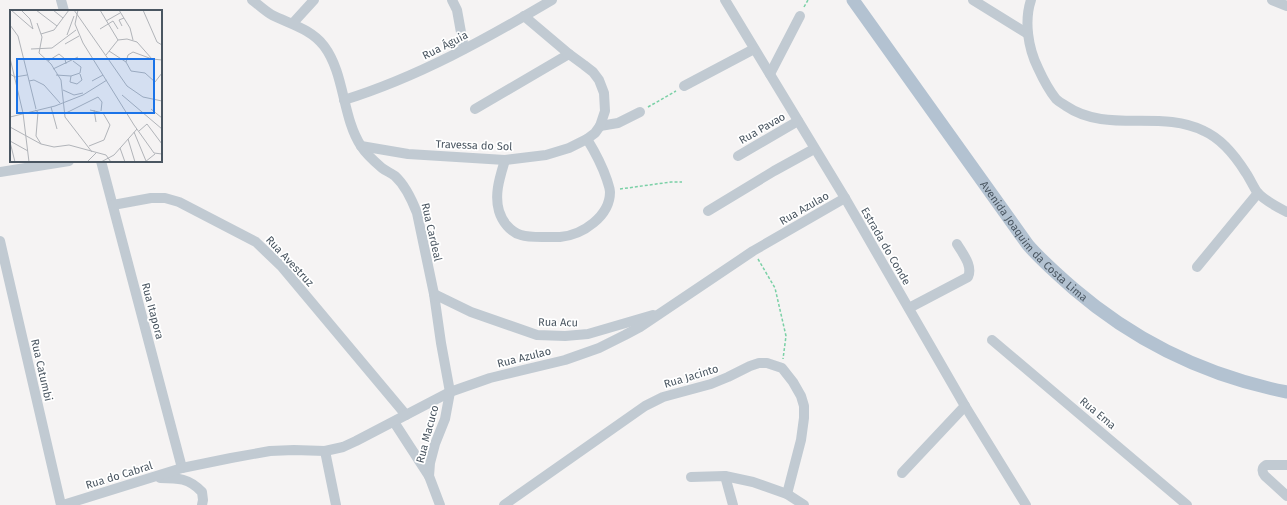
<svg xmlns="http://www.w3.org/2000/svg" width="1287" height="505" font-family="'Fira Sans',sans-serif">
	<rect width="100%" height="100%" fill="#f5f3f3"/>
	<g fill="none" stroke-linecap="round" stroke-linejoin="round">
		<g stroke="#7ad0a6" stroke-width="1.5" stroke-dasharray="3 2" stroke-linecap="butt">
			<polyline points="804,7 808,0"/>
			<polyline points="648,107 676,91"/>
			<polyline points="620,189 671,182 682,182"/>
			<polyline points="758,259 775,288 786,336 783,359"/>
		</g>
		<g stroke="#c1cad2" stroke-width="10">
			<polyline points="61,0 64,11"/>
			<path d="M252 0C259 5 265 11 272 15 290 24 311 29 324 46 345 74 342 117 361 146 366 154 375 162 382 168 386 171 391 173 395 176 406 186 412 200 417 213L434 294 441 343 450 392 445 419 435 444 430 463 429 476 440 505"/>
			<polyline points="452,0 457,10 464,49"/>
			<polyline points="725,0 845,198 965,406 1026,505"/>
			<polyline points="973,0 1028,34"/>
			<path d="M1031 0C1024 21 1028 48 1038 68 1043 79 1048 89 1056 99 1059 102 1063 104 1066 106 1107 134 1161 109 1204 131 1222 139 1236 157 1246 173 1250 179 1253 186 1257 192 1264 200 1277 207 1287 212"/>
			<polyline points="1272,0 1287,6"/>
			<polyline points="293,23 314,0"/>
			<polyline points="770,74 800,16"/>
			<polyline points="684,86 754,49"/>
			<path d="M344 100C418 77 486 39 552 0"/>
			<polyline points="475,109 569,54"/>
			<polyline points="600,126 618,123 640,112"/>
			<polyline points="361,146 408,154 505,160 546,155 569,148 587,139 595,133 600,126 605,111 604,93 599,80 593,72 584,65 569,54 524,16"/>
			<polyline points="738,156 798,121"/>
			<path d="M505 160C500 177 494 194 499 211 502 221 510 232 521 235 527 237 535 237 542 237 548 237 554 237 560 237 583 235 610 216 610 192 610 188 608 184 607 180 602 165 595 152 587 139"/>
			<polyline points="101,161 182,468"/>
			<polyline points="0,172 69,161"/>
			<polyline points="113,205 151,198 165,198 179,202 256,242 282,267 406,415"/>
			<polyline points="708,211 774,171 814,149"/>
			<polyline points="0,241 61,505"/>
			<polyline points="1197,267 1258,193"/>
			<polyline points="434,294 471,312 537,335 565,336 588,334 653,315"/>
			<path d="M909 308 968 277C973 266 963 254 957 244"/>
			<polyline points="992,340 1187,505"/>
			<polyline points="394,422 429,476"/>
			<polyline points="325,451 336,505"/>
			<path d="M1287 465H1266C1261 468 1262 472 1265 476L1287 496"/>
			<polyline points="902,473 965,406"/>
			<polyline points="725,476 733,505"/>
			<polyline points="691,477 725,476 753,482 787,494 804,505"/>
			<path d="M160 478C178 478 189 478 202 492L203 500 202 505"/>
			<polyline points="63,505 182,468 231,458 270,451 294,450 325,451 343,447 356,441 450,392 490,378 565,360 599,348 625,335 640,327 753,251 845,198"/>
			<polyline points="504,505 645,406 663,397 711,384 728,377 750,366 759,363 767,363 782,368 793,382 801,396 804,406 804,418 801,440 787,494"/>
		</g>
		<path stroke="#b3c2d1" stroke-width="13" id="s1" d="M853 0 1028 245C1042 261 1058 275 1074 289 1137 343 1206 376 1287 392"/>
	</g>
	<g text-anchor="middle" stroke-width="3.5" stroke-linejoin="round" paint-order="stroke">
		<g font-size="11" fill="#4a5661" stroke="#fff">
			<text transform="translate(445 45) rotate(-27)" y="4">Rua Águia</text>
			<text transform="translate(762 128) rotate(-30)" y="4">Rua Pavao</text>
			<text transform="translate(474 145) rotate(2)" y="4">Travessa do Sol</text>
			<text transform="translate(804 208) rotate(-30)" y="4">Rua Azulao</text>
			<text transform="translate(432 232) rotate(77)" y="4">Rua Cardeal</text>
			<text dy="4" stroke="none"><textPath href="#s1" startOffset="302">Avenida Joaquim da Costa Lima</textPath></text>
			<text transform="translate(886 246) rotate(60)" y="4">Estrada do Conde</text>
			<text transform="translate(290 261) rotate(47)" y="4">Rua Avestruz</text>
			<text transform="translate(153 311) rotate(75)" y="4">Rua Itapora</text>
			<text transform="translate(558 322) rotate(1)" y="4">Rua Acu</text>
			<text transform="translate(524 357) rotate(-14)" y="4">Rua Azulao</text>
			<text transform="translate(42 370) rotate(77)" y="4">Rua Catumbi</text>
			<text transform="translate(691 376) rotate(-17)" y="4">Rua Jacinto</text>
			<text transform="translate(1098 413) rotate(40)" y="4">Rua Ema</text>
			<text transform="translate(427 434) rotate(-75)" y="4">Rua Macuco</text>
			<text transform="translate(119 475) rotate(-17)" y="4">Rua do Cabral</text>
		</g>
	</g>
	<g transform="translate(10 10)">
		<rect width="152" height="152" fill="#f5f3f3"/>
		<path fill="none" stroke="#b1b4b9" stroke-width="1" d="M1 0 23 19M11 0 20 9 23 19M26 0 47 16M43 0 53 8M64 0 117 76 133 87 152 91M68 0 65 14 73 33 124 115 144 143 152 144M90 0 108 30M109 0 120 18 123 30M133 0 147 32 152 35M96 11 110 3M27 13 32 27 29 43 41 54 51 70 55 107 82 142M0 15 8 26 26 99M112 16 109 10 114 8M90 19 103 11 108 19M31 24 44 20 59 0M57 25 64 6M55 34 69 26M21 39 42 38 66 20M99 41 116 52M96 45 108 30 117 29 127 32 142 49 152 50M0 48 13 103 19 152M142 49 123 42 118 45 116 52 121 61 135 63 145 72 152 63M38 51 49 44 55 49 56 54M43 59 68 47M0 64 5 67 17 65M46 65 61 66 70 63 71 57 63 51M61 66 60 72 67 74 72 70 70 64M19 71 24 70 34 75 50 93M82 71 93 65M53 80 64 85 73 83M112 85 152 119M41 97 47 119M141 99 152 108M25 100 28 102 26 126 31 134M84 100 86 112M54 104 88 87 92 92 91 101M0 107 45 96 73 85 97 70M0 117 31 134 44 137 59 135 96 145 101 152M129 121 137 114 152 134M124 122 136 151M118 129 125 152M0 131 18 141M0 132 5 152M79 136 94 130 100 115 93 103 80 100M110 138 115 152M77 152 86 143M91 152 104 145 127 119M135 152 145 144"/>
		<path fill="#1a73e8" fill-opacity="0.15" stroke="#1a73e8" stroke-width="2" d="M7 49H144V103H7Z"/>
		<rect width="152" height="152" fill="none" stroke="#4a5661" stroke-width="2"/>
	</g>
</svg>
